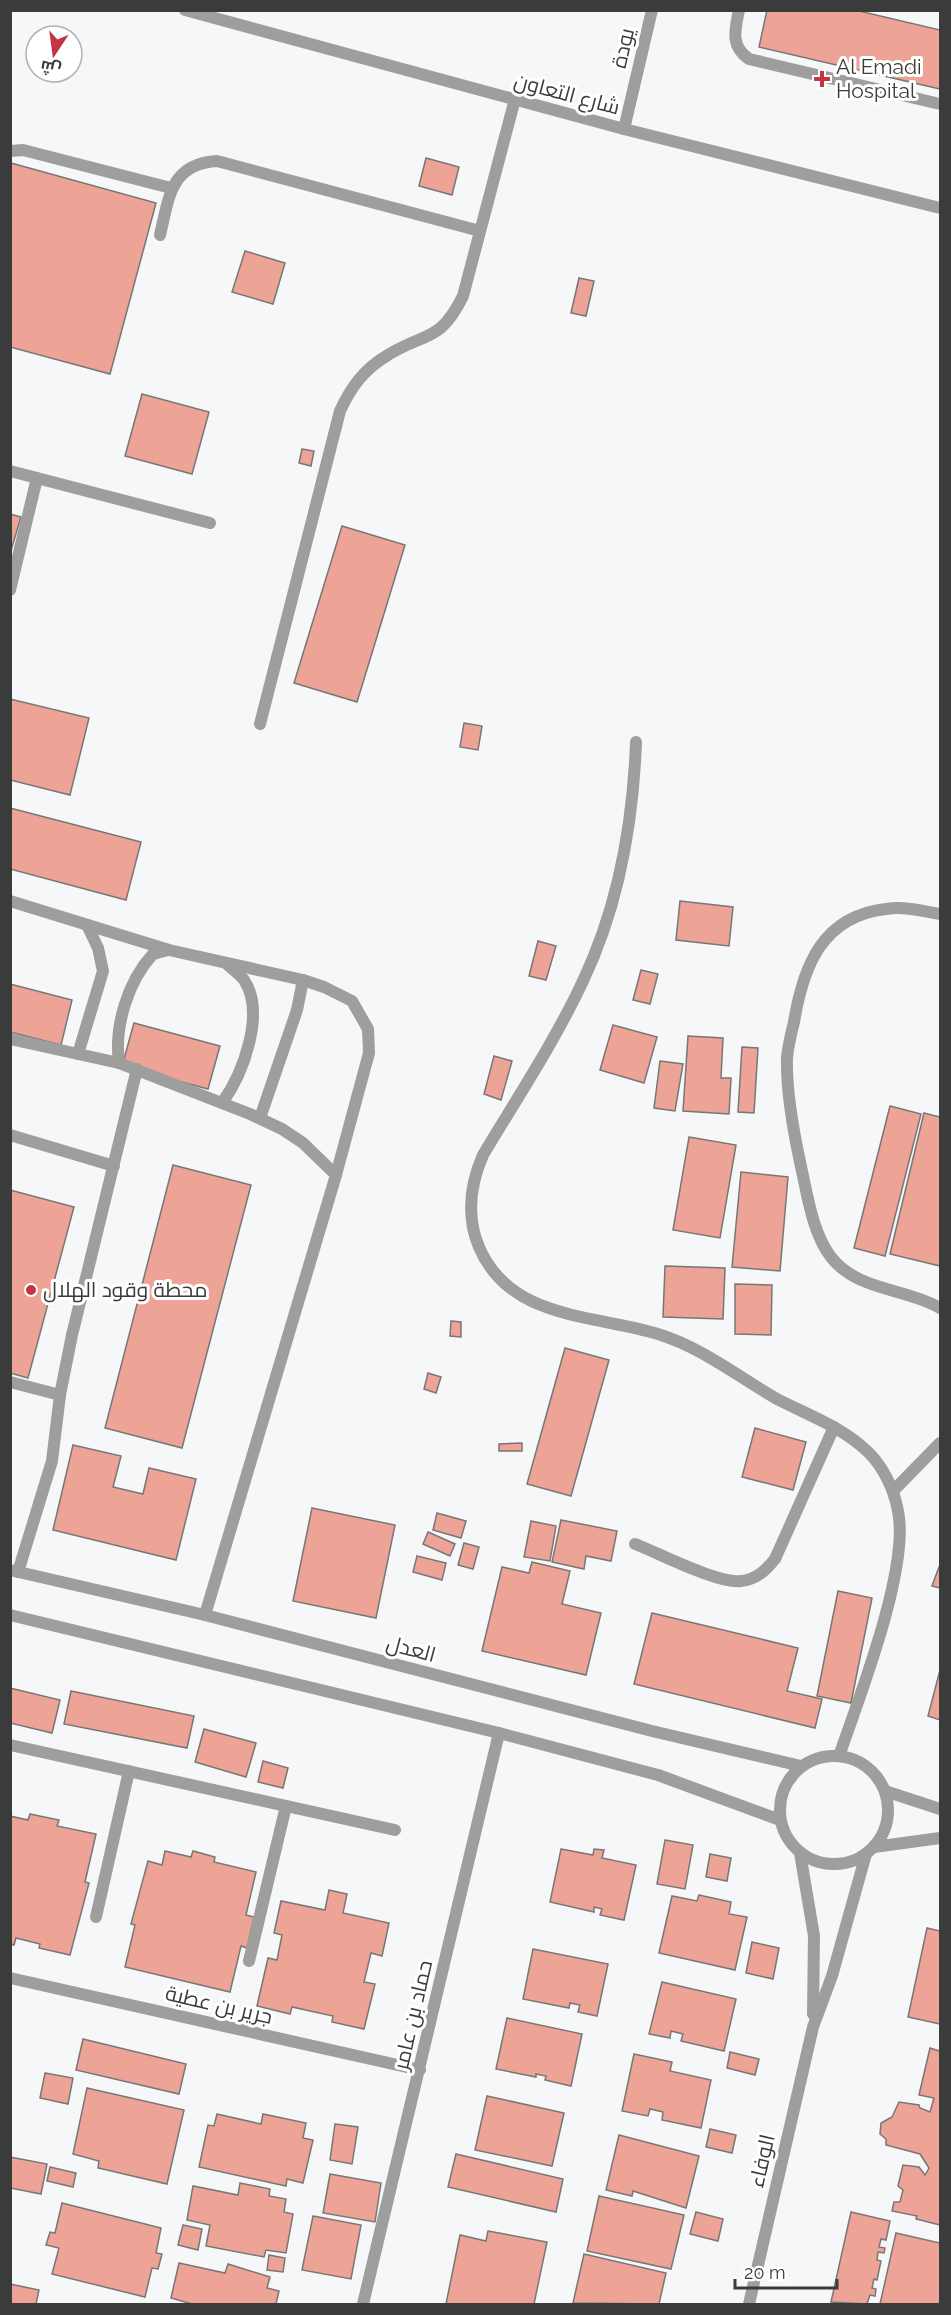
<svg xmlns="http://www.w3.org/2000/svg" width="951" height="2315" font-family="Raleway,Cairo,sans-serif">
	<rect width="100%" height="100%" fill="#f6f7f8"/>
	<g fill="#eda496" stroke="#787676" stroke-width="1.5">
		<polygon points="767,10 855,10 940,30 940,89 759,47"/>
		<polygon points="426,158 459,167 452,195 419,186"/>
		<polygon points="11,163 156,203 110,374 10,347"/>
		<polygon points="245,251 285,263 273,304 232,292"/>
		<polygon points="579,278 594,281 586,316 571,313"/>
		<polygon points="142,394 209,412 192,474 125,456"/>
		<polygon points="302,449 314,451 311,466 299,463"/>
		<polygon points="10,514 21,517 10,554"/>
		<polygon points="342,526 405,545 357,702 294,683"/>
		<polygon points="10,699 89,718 70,795 10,780"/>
		<polygon points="464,723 482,726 478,750 460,747"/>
		<polygon points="10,808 141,842 126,900 10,869"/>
		<polygon points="680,901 733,907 729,946 676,940"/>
		<polygon points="538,941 556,946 546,980 529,976"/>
		<polygon points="641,970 658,974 650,1004 633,1000"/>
		<polygon points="10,984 72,1000 61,1045 10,1032"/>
		<polygon points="134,1023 220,1046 208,1089 122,1066"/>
		<polygon points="613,1025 657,1037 644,1083 600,1070"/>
		<polygon points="688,1036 723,1038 721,1078 731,1078 729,1114 683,1111"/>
		<polygon points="742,1047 758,1048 754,1113 738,1112"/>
		<polygon points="494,1056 512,1061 501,1100 484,1094"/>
		<polygon points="660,1061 683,1064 675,1111 654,1108"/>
		<polygon points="890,1106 921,1114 885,1256 854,1248"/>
		<polygon points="924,1113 940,1117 940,1266 890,1254"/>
		<polygon points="689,1137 736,1145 720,1238 673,1230"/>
		<polygon points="173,1165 251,1185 182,1448 105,1428"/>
		<polygon points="741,1172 788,1177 780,1271 732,1267"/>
		<polygon points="10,1190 74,1207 28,1378 10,1373"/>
		<polygon points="665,1266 725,1268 723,1319 663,1317"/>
		<polygon points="735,1284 772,1285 771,1335 735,1334"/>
		<polygon points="451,1321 461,1322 461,1337 450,1336"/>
		<polygon points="565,1348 609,1360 571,1496 527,1484"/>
		<polygon points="428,1373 441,1377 436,1393 424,1389"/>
		<polygon points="755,1428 806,1442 793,1490 742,1477"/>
		<polygon points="522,1443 522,1451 499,1451 499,1444"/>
		<polygon points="73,1445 121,1456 113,1487 143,1494 149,1468 196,1479 176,1560 53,1530"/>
		<polygon points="312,1508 395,1525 376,1618 293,1601"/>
		<polygon points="437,1513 466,1521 461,1538 433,1530"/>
		<polygon points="561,1520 617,1531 611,1561 586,1556 584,1569 552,1562"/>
		<polygon points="531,1521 556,1526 550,1561 524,1557"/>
		<polygon points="428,1532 455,1544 450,1556 423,1544"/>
		<polygon points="464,1543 479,1547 473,1569 458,1565"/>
		<polygon points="417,1556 446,1563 442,1580 413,1572"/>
		<polygon points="532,1562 570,1571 562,1604 601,1613 586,1675 482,1651 502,1567 529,1573"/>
		<polygon points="939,1567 940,1567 940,1588 932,1586"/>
		<polygon points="838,1591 872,1598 851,1703 817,1696"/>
		<polygon points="652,1613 798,1648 787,1691 822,1699 815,1728 634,1684"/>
		<polygon points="940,1670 940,1720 928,1716"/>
		<polygon points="10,1688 60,1700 52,1733 10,1723"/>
		<polygon points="71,1691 194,1716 187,1748 64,1724"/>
		<polygon points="204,1729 256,1743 246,1777 195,1762"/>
		<polygon points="263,1761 288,1768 283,1788 258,1782"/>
		<polygon points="30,1814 59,1820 57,1826 96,1834 85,1882 89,1883 70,1955 39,1948 40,1944 16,1938 14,1945 10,1944 10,1816 28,1820"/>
		<polygon points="665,1840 693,1845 685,1889 657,1884"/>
		<polygon points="561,1849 593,1855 594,1849 604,1850 602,1858 636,1865 624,1920 600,1915 602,1909 594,1907 594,1912 550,1902"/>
		<polygon points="165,1851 191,1857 193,1851 215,1857 214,1862 256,1872 246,1915 254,1917 247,1948 241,1946 230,1992 125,1967 135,1925 131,1924 148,1861 162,1865"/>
		<polygon points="710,1854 731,1858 727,1881 706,1877"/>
		<polygon points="329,1890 347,1894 343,1913 389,1923 382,1956 371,1953 364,1982 375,1984 364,2029 332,2022 333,2016 292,2007 290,2014 257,2006 268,1958 277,1960 282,1935 274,1933 281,1901 325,1910"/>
		<polygon points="699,1895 731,1902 729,1914 747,1917 735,1970 659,1953 672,1896 697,1901"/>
		<polygon points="927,1928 940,1931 940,2024 908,2017"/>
		<polygon points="752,1942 779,1948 773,1979 746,1973"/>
		<polygon points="533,1949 608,1964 597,2016 578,2012 580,2005 570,2003 569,2008 523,1999"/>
		<polygon points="662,1982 736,1999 724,2051 681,2041 683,2034 671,2031 670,2038 649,2034"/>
		<polygon points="507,2018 582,2034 571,2086 545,2080 546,2076 536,2074 536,2077 496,2069"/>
		<polygon points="83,2039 186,2064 179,2094 76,2070"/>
		<polygon points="930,2048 940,2051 940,2225 916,2219 917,2216 892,2211 894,2202 900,2202 903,2190 898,2186 903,2165 919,2167 925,2175 929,2168 920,2154 886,2145 886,2139 880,2134 881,2123 892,2117 899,2102 919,2105 920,2108 930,2112 934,2098 919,2095"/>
		<polygon points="730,2052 759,2059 755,2075 727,2068"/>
		<polygon points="634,2054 672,2062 670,2071 711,2080 701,2128 662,2120 663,2112 650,2109 648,2116 622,2111"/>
		<polygon points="45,2073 73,2078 68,2104 40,2098"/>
		<polygon points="87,2088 184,2110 167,2184 98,2168 99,2161 73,2154"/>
		<polygon points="487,2096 564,2113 552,2166 475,2150"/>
		<polygon points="217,2114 261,2124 263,2114 306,2123 303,2138 313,2140 303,2183 287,2179 286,2186 199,2167 208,2125 214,2126"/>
		<polygon points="335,2124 358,2127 352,2164 330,2160"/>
		<polygon points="710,2129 736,2135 732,2153 706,2147"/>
		<polygon points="619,2135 699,2156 686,2208 633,2191 632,2196 606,2190"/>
		<polygon points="456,2154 563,2179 556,2212 448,2187"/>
		<polygon points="10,2157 47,2164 41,2194 10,2188"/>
		<polygon points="50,2167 76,2173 73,2187 47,2181"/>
		<polygon points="330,2174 381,2183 375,2222 323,2213"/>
		<polygon points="240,2183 270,2189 269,2196 286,2199 284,2212 293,2214 286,2253 266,2250 264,2257 206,2246 210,2225 187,2220 193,2186 238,2195"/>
		<polygon points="599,2196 684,2215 671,2269 587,2251"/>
		<polygon points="62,2203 161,2228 156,2253 162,2254 158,2269 152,2268 145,2297 52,2274 59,2248 46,2245 50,2232 55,2233"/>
		<polygon points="696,2212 723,2219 718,2241 690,2234"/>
		<polygon points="851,2212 890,2221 886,2240 881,2239 879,2247 885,2248 884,2253 878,2252 877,2260 881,2261 877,2280 874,2279 872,2288 876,2289 875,2296 870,2295 867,2304 831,2302"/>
		<polygon points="313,2216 361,2225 351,2279 302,2270"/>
		<polygon points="183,2225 202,2229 198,2250 178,2245"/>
		<polygon points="488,2231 547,2242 534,2304 446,2304 460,2235 486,2241"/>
		<polygon points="896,2233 940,2243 940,2304 880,2304"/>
		<polygon points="584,2254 666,2273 659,2304 573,2303"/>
		<polygon points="269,2255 285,2258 283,2272 267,2270"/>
		<polygon points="179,2263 225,2273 228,2264 270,2277 267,2288 279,2291 276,2304 192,2304 171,2298"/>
		<polygon points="10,2284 39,2290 36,2304 10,2304"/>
	</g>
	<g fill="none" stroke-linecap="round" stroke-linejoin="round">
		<g stroke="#9e9e9d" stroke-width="12">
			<path d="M739 10C735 30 730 46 749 59L940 104"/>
			<polyline points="10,151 23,150 171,188"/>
			<path d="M160 235C169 198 170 164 217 161L480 231"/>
			<polyline points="10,471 210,523"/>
			<polyline points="10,590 37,478"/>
			<path d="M260 724 340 411C351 387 364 369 388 355 425 332 440 343 463 296L515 99"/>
			<path d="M636 742C633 825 619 905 583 981 555 1041 517 1098 483 1155 470 1185 466 1216 479 1247 510 1320 593 1314 658 1334 703 1348 737 1376 777 1399 808 1415 842 1427 867 1451 883 1466 894 1489 898 1511 910 1568 859 1698 839 1756"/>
			<polyline points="10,901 169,950 303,980 324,987 352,1001 368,1029 369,1053 336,1175 303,1143 282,1129 250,1114 119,1063 10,1039"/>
			<path d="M940 914C923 911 904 906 886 909 822 916 803 967 794 1022 791 1034 788 1046 787 1058 786 1092 793 1129 800 1162 807 1192 812 1233 831 1257 857 1291 906 1288 940 1308"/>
			<polyline points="78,1054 103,971 98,948 87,925"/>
			<path d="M119 1063C114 1026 128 981 153 954L168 950"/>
			<path d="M222 1103C243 1074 266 1013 244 980 240 974 232 969 227 964"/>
			<polyline points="260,1118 297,1010 303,980"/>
			<polyline points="10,1135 114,1166"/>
			<polyline points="10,1382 60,1395"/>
			<polyline points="893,1491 940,1443"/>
			<path d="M635 1544C659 1553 718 1584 741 1581 756 1580 766 1570 775 1559L834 1427"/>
			<polyline points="18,1572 52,1461 60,1395 72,1335 137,1069"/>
			<polyline points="205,1615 336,1175"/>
		</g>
		<g stroke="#9e9e9d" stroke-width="12">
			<polyline points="185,10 624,129 940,208"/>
			<polyline points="624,129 652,10"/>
			<polyline points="10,1570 205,1615 652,1731 801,1766"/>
			<polyline points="10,1615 499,1733 658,1775 780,1820"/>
			<polyline points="10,1745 395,1830"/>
			<circle cx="834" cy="1810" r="54"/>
			<polyline points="885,1791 940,1809"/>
			<polyline points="874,1847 940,1838"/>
			<polyline points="800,1853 814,1936 813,2014"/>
			<polyline points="96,1917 129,1771"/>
			<polyline points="249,1961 286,1806"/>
			<polyline points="10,1978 420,2070"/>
			<polyline points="363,2304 499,1733"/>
			<polyline points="749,2304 813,2027 832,1976 866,1854"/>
		</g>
	</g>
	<g fill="#c53441" stroke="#fff" stroke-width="2">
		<path d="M819 70h6v6h6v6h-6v6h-6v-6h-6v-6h6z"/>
		<circle cx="31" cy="1290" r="6"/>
	</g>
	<g text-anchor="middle" stroke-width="6" stroke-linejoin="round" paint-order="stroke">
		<g font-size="21" fill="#3a3b3b" stroke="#fff">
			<text transform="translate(623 48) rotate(-77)" y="7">يودة</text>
			<text transform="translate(567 94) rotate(15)" y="7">شارع التعاون</text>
			<text transform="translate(411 1649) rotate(15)" y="7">العدل</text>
			<text transform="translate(219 2005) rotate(13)" y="7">جرير بن عطية</text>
			<text transform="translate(413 2015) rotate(-77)" y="7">حماد بن عامر</text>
			<text transform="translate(762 2161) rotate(-77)" y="7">الوفاء</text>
		</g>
		<g font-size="21" fill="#3a3b3b" stroke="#fff" text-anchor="start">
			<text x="836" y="74">Al Emadi<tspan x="836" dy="24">Hospital</tspan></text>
			<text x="43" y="1297">محطة وقود الهلال</text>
		</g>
	</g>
	<rect width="951" height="2315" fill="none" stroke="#3a3b3b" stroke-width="24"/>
	<g transform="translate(54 54) rotate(193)"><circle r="28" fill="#ffffff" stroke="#b0b1b1" stroke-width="1.5"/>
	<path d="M0-4.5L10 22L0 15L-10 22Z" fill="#c53441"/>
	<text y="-9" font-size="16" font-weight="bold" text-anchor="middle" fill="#3a3b3b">ش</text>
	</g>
	<path d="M735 2279v9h102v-9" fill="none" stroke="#3a3b3b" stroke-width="3"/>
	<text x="744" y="2279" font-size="18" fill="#3a3b3b" stroke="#ffffff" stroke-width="4.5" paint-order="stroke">20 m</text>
</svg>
